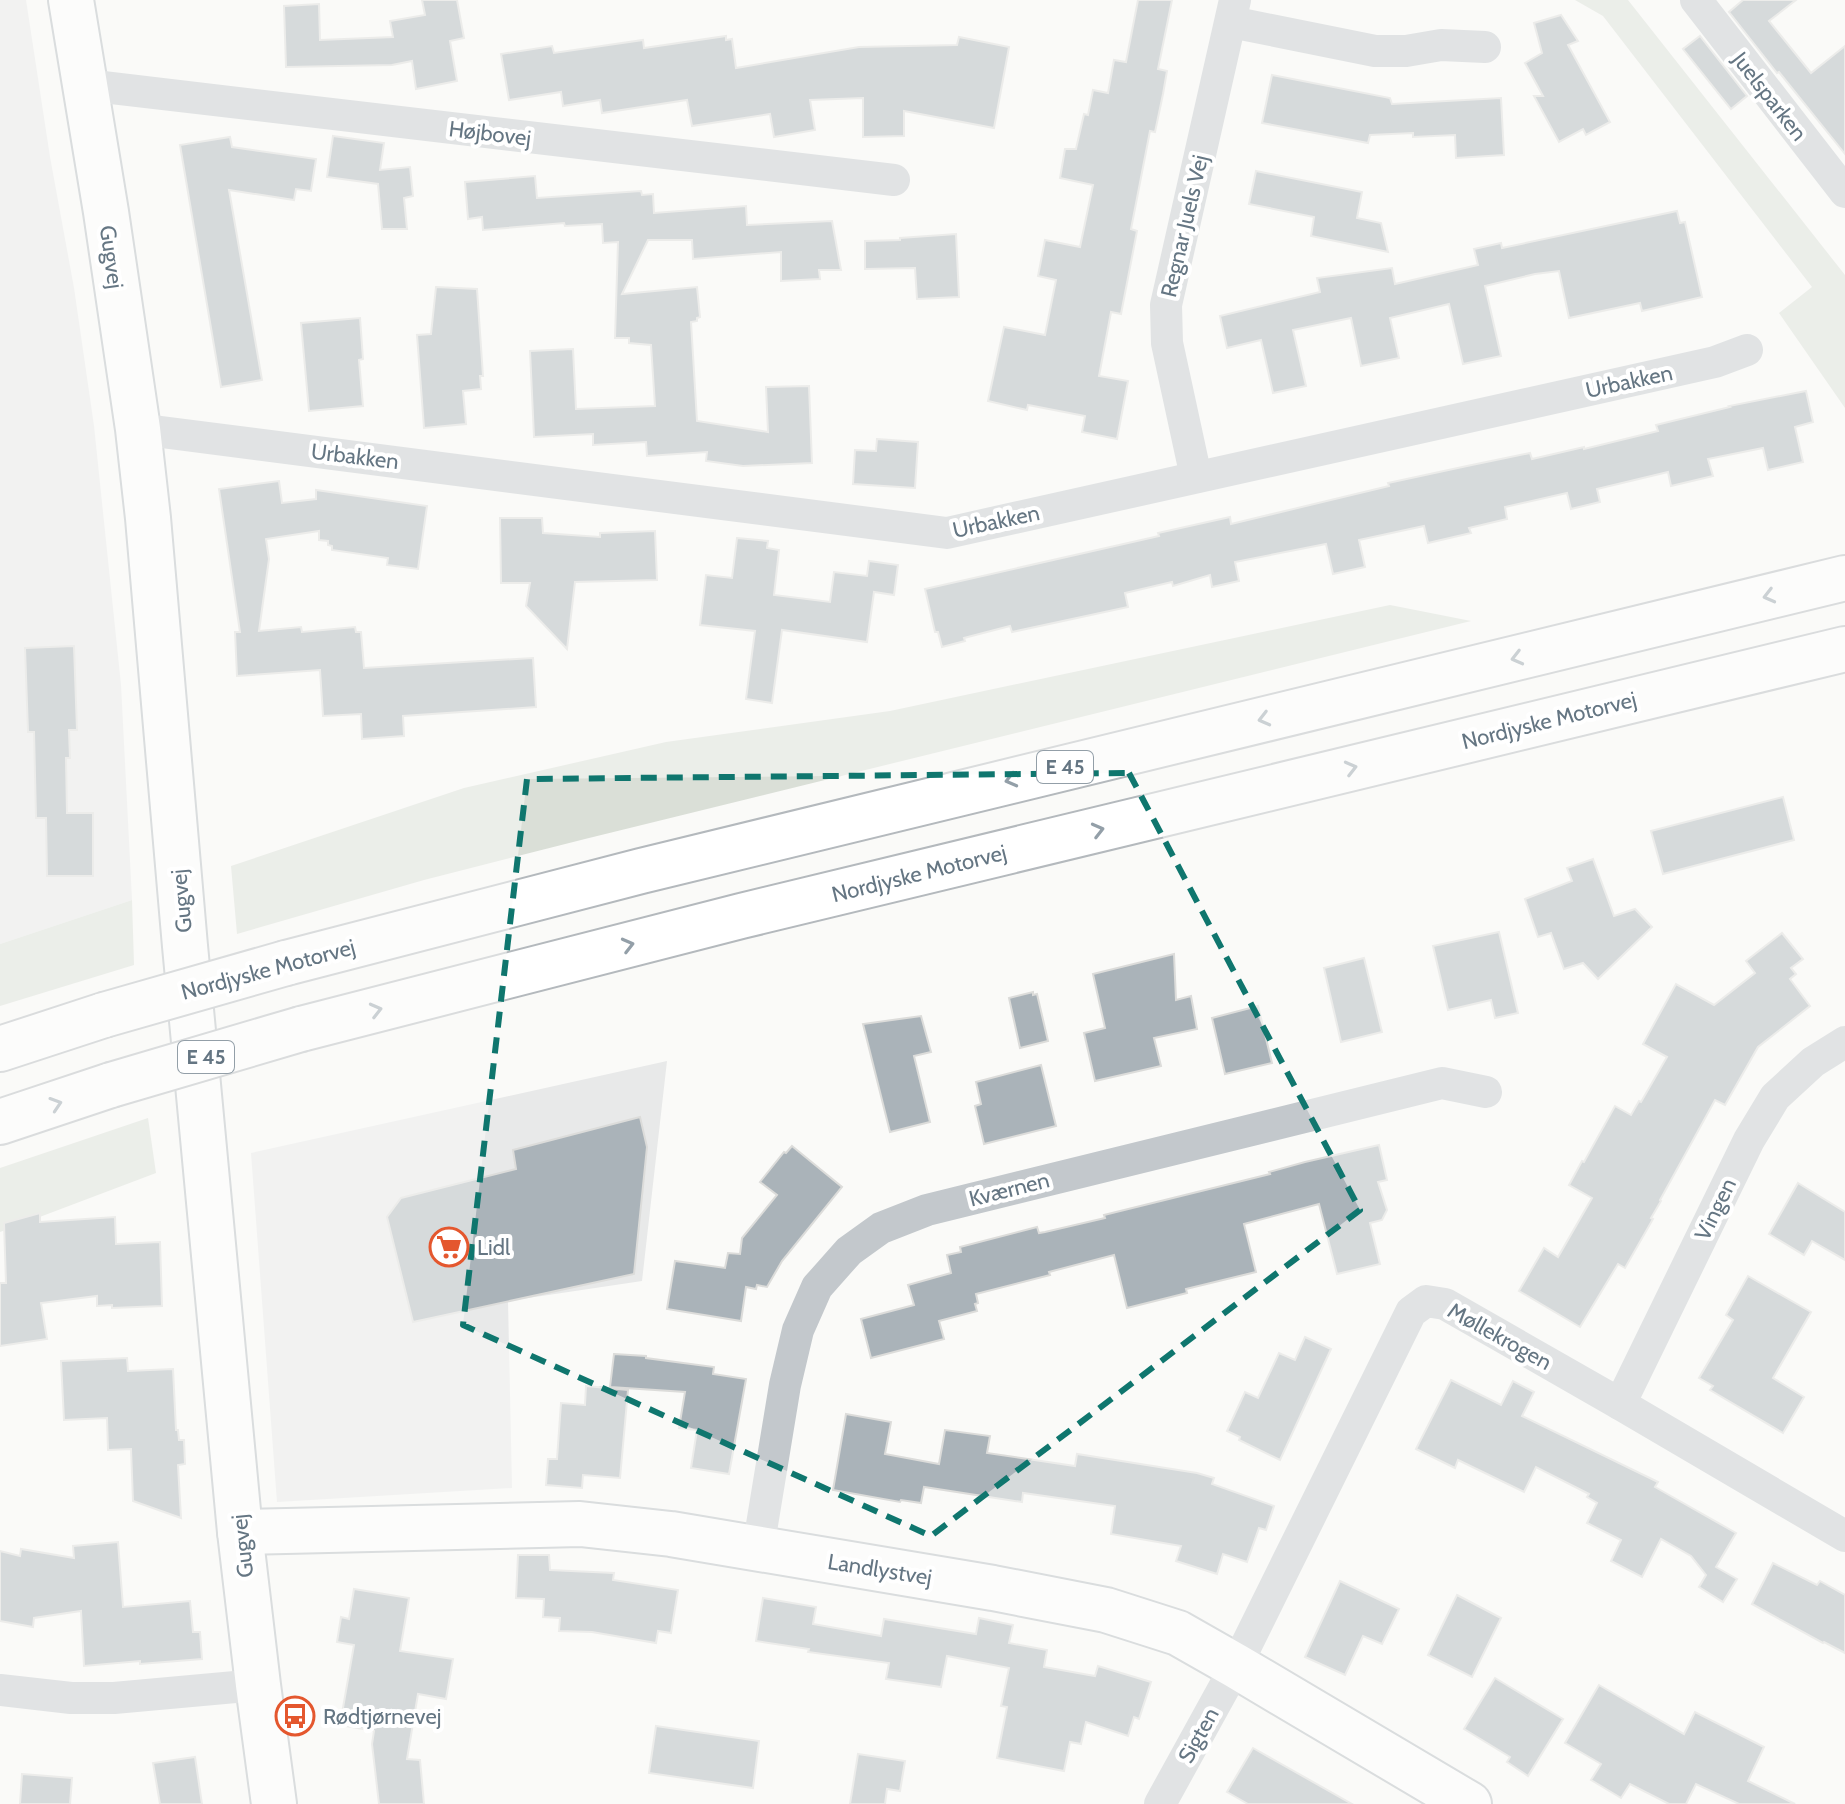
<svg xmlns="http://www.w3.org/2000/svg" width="1845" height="1804" font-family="Cabin,sans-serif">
	<rect width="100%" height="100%" fill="#fafaf8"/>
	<g fill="#e8e9e9">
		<polygon points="0,0 26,0 50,157 74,288 94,426 121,685 132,900 0,944"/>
		<polygon points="667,1061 642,1281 508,1301 512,1488 277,1502 251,1153"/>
	</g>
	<g fill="#dadfd7">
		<polygon points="1575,0 1628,0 1845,275 1845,408 1779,313 1812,287 1603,16"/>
		<polygon points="1390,605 1471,621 585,839 424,880 237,934 231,866 464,788 666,742 890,711"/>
		<polygon points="132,900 134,965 0,1006 0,944"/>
		<polygon points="148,1118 156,1173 0,1232 0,1168"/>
	</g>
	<g fill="#aab3b9" stroke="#dcdcda" stroke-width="2">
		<polygon points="422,0 457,0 464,38 450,41 457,81 416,89 412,61 392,65 286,67 284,6 319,4 320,40 393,37 390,21 425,15"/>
		<polygon points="1138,0 1172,0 1158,69 1167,71 1163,94 1155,132 1150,131 1131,229 1137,231 1121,314 1111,312 1099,376 1128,381 1117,439 1082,432 1085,416 1028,405 1027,410 988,401 1004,327 1045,335 1056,280 1038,276 1045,240 1080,247 1093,185 1060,178 1065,149 1076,149 1084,114 1088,115 1093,90 1108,93 1114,60 1126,62"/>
		<polygon points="1743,0 1796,0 1769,21 1811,73 1845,46 1845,154 1779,72 1777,73 1729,12"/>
		<polygon points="1561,15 1578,41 1568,45 1610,122 1586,135 1583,129 1559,142 1534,96 1543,96 1525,63 1542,53 1534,23"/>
		<polygon points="726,36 726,40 732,39 736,68 859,47 957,45 959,37 1009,47 994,128 904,111 904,136 863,137 863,98 810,100 815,130 774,137 770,114 692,126 687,100 602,113 600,100 563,106 561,92 509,100 501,54 552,46 554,53 643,40 644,48"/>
		<polygon points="1700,36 1747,96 1731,109 1683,49"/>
		<polygon points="1272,75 1390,98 1392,104 1501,98 1504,155 1456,158 1455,135 1413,137 1413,133 1370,135 1368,143 1262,123"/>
		<polygon points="333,136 384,143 380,170 410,167 413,196 404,198 407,229 382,229 378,184 327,177"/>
		<polygon points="230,137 232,147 316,159 311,191 296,189 294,200 229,190 262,380 221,387 180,145"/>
		<polygon points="1256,171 1362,192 1357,218 1381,223 1388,252 1311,236 1314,217 1249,204"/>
		<polygon points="535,176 537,198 641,191 642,195 653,194 654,213 746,206 747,225 832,221 841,270 819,270 820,279 781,281 781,252 693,259 692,240 648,240 622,294 697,287 700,317 697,318 697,321 691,322 697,421 768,432 766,387 809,386 812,463 743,466 706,461 707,452 647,456 646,442 593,445 593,434 534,437 530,351 573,349 576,409 655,406 651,345 629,343 629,338 615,338 618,242 603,243 602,224 565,226 564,223 483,230 482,217 468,219 465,182"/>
		<polygon points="1677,211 1680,223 1685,222 1702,297 1642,311 1640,303 1569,318 1559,271 1535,274 1485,286 1501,356 1463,364 1449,304 1390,318 1399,358 1361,366 1351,318 1293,330 1306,386 1273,393 1261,340 1227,348 1220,316 1320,292 1317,278 1392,268 1395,284 1478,265 1474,249 1501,243 1502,248"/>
		<polygon points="956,234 959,297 917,299 915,268 865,269 865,241 900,240 900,238"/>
		<polygon points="436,287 477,289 483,376 480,376 481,389 463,391 466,424 424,428 417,335 431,334"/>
		<polygon points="360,318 363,359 359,360 363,406 309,411 301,323"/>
		<polygon points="1806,391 1813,422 1795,427 1803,462 1768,470 1763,448 1708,459 1713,476 1671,486 1668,472 1597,489 1600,502 1571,509 1567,493 1505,507 1507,519 1469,528 1471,533 1428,543 1424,526 1359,540 1365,567 1333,574 1326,544 1235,562 1239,581 1212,587 1210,575 1173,586 1172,582 1125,593 1128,607 1012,632 1010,626 964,638 965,641 942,647 938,632 935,632 925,589 1159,536 1158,533 1230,517 1231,524 1389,486 1388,483 1467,466 1530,453 1532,459 1584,447 1584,449 1658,431 1656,425 1730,407 1729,406"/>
		<polygon points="877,439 918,442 915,488 853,484 855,450 876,451"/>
		<polygon points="279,481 282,503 316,499 316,490 427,506 418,569 387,565 388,558 332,550 332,546 328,545 328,541 319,540 319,531 266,539 269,559 259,631 301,627 302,632 355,627 356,632 361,632 364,668 533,658 536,707 403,716 404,736 362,739 361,714 323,716 320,670 237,676 235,632 240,632 219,489"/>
		<polygon points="500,518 542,518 543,533 600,537 600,533 655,531 657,580 575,582 567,649 526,606 530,583 501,583"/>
		<polygon points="737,538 768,541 767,548 779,550 774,595 830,602 834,572 867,576 869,561 898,565 894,595 874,592 867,642 782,630 772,703 746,699 755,631 700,625 706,575 732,578"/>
		<polygon points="74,646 77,730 69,730 70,758 66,758 67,813 93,813 93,876 47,876 46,818 36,818 34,732 28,732 25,648"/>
		<polygon points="1783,797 1794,840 1663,874 1651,831"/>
		<polygon points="1593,859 1614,916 1635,909 1652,927 1598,979 1583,963 1564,969 1551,933 1538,937 1525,899 1572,881 1567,868"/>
		<polygon points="1499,932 1518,1013 1495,1018 1491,1000 1448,1010 1433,946"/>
		<polygon points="1782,933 1803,959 1791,968 1796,974 1790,979 1810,1006 1758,1047 1725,1105 1715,1100 1660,1200 1661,1201 1651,1218 1653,1219 1625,1268 1618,1264 1580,1327 1519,1291 1544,1248 1558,1257 1592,1198 1569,1185 1582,1161 1584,1162 1615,1106 1631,1115 1639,1101 1641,1102 1667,1057 1643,1044 1676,984 1714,1005 1755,973 1746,961"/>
		<polygon points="1174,954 1176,1000 1191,996 1197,1029 1154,1038 1161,1066 1095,1081 1084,1033 1105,1028 1093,974"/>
		<polygon points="1364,958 1382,1032 1341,1042 1324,968"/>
		<polygon points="1033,992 1033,995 1037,994 1048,1041 1020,1048 1009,998"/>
		<polygon points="1258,1006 1272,1063 1225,1074 1212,1018"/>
		<polygon points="921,1016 931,1052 914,1056 930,1122 890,1132 863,1024"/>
		<polygon points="1041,1065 1056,1126 984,1144 975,1106 981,1104 976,1082"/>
		<polygon points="640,1117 647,1147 634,1274 413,1322 387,1217 401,1198 516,1169 513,1150"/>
		<polygon points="1379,1145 1387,1180 1378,1182 1387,1210 1382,1220 1370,1223 1380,1264 1337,1274 1319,1204 1244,1224 1256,1272 1186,1289 1187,1293 1127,1308 1114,1255 1049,1272 1050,1275 976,1294 978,1303 975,1304 977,1311 939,1321 944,1339 871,1358 861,1319 914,1305 908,1285 951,1273 947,1255 961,1252 960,1247 1037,1227 1039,1233 1045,1232 1105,1218 1104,1215 1270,1174 1269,1172 1305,1162"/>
		<polygon points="792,1146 842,1187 782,1261 767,1287 757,1285 756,1289 746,1287 741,1321 667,1309 675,1261 725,1268 728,1253 740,1254 742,1238 777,1195 760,1182 784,1152 786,1153"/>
		<polygon points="1798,1183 1845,1212 1845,1260 1812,1241 1804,1255 1769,1234"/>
		<polygon points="40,1213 40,1222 115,1217 116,1244 160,1242 162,1306 112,1308 112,1305 97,1306 97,1296 41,1303 47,1339 0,1346 0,1283 6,1283 4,1223"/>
		<polygon points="1748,1276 1811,1312 1773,1378 1804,1397 1783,1433 1710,1390 1713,1386 1699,1378 1733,1320 1726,1315"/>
		<polygon points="1305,1337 1331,1349 1280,1460 1239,1440 1240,1437 1227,1431 1245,1392 1258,1398 1279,1353 1295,1360"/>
		<polygon points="614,1354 646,1356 646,1358 714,1367 713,1374 746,1379 729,1474 691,1468 697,1430 679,1428 685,1392 610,1387"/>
		<polygon points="127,1358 128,1371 173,1369 176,1430 178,1430 179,1440 184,1440 185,1464 178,1465 181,1518 133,1501 131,1449 108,1450 107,1418 64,1420 61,1361"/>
		<polygon points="1451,1380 1501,1405 1513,1381 1534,1392 1522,1416 1658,1482 1655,1487 1736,1533 1716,1567 1737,1579 1723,1602 1699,1587 1706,1575 1691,1556 1661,1539 1642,1577 1611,1561 1621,1540 1587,1523 1597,1503 1587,1497 1589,1494 1536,1467 1524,1492 1458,1460 1455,1468 1416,1449"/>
		<polygon points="586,1386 628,1390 620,1478 583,1475 582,1488 546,1485 548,1459 557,1459 561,1403 585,1405"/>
		<polygon points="846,1414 891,1422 885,1454 939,1464 945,1430 990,1436 987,1453 1075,1466 1077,1454 1197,1473 1214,1478 1212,1484 1274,1506 1266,1530 1259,1528 1247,1562 1223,1554 1217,1574 1176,1561 1181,1546 1111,1534 1115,1506 1023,1493 1022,1502 924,1487 921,1503 901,1500 900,1502 833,1490"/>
		<polygon points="118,1542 123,1607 190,1601 193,1632 200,1632 202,1659 140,1664 140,1661 84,1666 81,1611 34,1618 33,1627 0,1621 0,1551 20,1556 21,1549 74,1558 73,1546"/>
		<polygon points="518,1555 549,1555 550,1570 614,1573 613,1580 678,1590 671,1633 658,1631 656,1643 592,1632 559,1631 560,1618 543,1617 544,1599 516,1598"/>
		<polygon points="1773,1563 1817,1585 1820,1581 1845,1595 1845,1653 1824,1642 1823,1643 1752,1604"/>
		<polygon points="1340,1581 1399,1609 1382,1644 1363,1636 1345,1675 1305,1657"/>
		<polygon points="354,1589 409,1598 400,1651 453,1659 446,1699 418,1694 407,1759 420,1760 424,1804 379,1804 372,1744 374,1731 340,1725 354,1645 337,1642 341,1617 349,1619"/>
		<polygon points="1457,1595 1501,1618 1472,1677 1428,1655"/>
		<polygon points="763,1598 816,1607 813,1624 881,1636 884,1619 976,1634 979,1618 1013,1625 1009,1643 1047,1650 1044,1667 1095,1676 1098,1666 1151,1682 1139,1719 1134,1717 1128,1736 1086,1722 1081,1744 1070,1742 1064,1771 997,1758 1007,1707 1001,1706 1009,1668 947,1656 941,1687 886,1679 889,1663 808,1652 809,1649 756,1641"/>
		<polygon points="1495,1678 1563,1719 1528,1776 1507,1762 1510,1757 1464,1729"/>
		<polygon points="1599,1685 1684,1734 1695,1712 1764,1747 1748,1781 1795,1804 1739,1804 1696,1784 1686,1804 1669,1804 1630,1784 1621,1798 1591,1780 1601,1764 1565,1743"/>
		<polygon points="656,1726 759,1741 753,1788 649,1773"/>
		<polygon points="1253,1748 1352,1804 1248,1804 1227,1792"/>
		<polygon points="858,1754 905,1761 900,1791 887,1789 885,1804 850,1804"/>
		<polygon points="195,1757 202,1804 160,1804 153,1763"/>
		<polygon points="22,1774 72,1778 70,1804 20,1804"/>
	</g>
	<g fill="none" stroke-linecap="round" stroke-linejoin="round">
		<defs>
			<g id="secondary">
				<polyline points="71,0 106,212 138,429 148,518 185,946 240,1532 258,1685 274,1804"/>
				<polyline points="240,1532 580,1524 671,1534 993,1588 1106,1610 1178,1633 1236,1666 1469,1804"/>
			</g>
			<g id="highway">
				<polyline points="286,963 641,871 1845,578"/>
				<polyline points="301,1029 741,916 1845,649"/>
				<polyline points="0,1049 104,1015"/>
				<polyline points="0,1122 111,1085"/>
			</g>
		</defs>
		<use href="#secondary" stroke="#b3babf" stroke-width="48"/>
		<use href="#highway" stroke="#b4b9bd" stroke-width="48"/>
		<g stroke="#c3c8cc" stroke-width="32">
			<polyline points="1696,0 1845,192"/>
			<polyline points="1231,22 1375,51 1406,51 1441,45 1485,47"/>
			<polyline points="86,85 894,180"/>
			<polyline points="138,429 947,533 1715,362 1747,350"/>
			<polyline points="1196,477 1167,343 1166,305 1235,0"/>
			<polyline points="1620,1404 1749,1140 1775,1097 1813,1062 1845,1042"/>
			<polyline points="758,1549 785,1385 798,1330 817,1287 849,1251 881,1228 927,1210 1442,1083 1486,1092"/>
			<polyline points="0,1690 71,1698 114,1698 258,1685"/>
			<polyline points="1160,1804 1236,1666 1411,1312 1426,1301 1445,1304 1620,1404 1845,1536"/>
		</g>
		<use href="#secondary" stroke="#fff" stroke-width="44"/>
		<use href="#highway" stroke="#fff" stroke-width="44"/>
		<defs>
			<g id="highway-bridge">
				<polyline points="104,1015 286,963"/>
				<polyline points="111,1085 301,1029"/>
			</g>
		</defs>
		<use href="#highway-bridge" stroke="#b4b9bd" stroke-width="48" stroke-linecap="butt"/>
		<use href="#highway-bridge" stroke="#fff" stroke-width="44"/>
	</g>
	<defs><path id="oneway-chevron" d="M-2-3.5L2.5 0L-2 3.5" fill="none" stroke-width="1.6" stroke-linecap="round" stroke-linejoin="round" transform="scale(2)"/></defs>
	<g stroke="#939fa8">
		<use href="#oneway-chevron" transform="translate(1769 596) rotate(166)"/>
		<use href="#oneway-chevron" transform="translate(1517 658) rotate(166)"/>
		<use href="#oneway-chevron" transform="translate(1264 719) rotate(166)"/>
		<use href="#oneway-chevron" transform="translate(1351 768) rotate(-14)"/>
		<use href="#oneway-chevron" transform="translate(1011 780) rotate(166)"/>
		<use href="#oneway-chevron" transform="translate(1098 830) rotate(-14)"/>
		<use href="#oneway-chevron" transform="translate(628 945) rotate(-14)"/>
		<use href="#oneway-chevron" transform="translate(376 1010) rotate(-14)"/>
		<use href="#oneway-chevron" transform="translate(56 1104) rotate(-18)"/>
	</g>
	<path d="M0 0H1845V1804H0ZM1129 773 1360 1210 931 1536 463 1325 527 779Z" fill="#fafaf8" fill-opacity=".55" fill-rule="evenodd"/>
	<path fill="none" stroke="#0f766e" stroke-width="6" stroke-dasharray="16 10" stroke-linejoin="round" d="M1129 773 1360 1210 931 1536 463 1325 527 779Z"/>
	<defs>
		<symbol id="supermarket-ring" viewBox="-11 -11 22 22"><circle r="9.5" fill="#fff" stroke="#e4572e" stroke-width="1.5"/><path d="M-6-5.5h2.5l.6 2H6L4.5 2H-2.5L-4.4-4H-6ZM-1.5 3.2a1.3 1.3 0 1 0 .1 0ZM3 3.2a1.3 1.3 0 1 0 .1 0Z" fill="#e4572e"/></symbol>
		<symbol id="bus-ring" viewBox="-11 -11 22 22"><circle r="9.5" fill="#fff" stroke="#e4572e" stroke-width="1.5"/><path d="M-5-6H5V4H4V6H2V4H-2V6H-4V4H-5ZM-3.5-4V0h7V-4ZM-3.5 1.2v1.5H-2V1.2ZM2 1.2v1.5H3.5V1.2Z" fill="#e4572e"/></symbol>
	</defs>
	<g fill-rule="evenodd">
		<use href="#supermarket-ring" x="427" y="1225" width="44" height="44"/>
		<use href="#bus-ring" x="273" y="1694" width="44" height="44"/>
	</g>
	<g text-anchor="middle" stroke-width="8" stroke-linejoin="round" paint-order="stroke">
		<g fill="#fff" stroke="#939fa8" stroke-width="2">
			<rect x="1037" y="751" width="56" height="32" rx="6"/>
			<rect x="178" y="1041" width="56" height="32" rx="6"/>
		</g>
		<g font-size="20" font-weight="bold" fill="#657683">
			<text x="1065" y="774">E 45</text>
			<text x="206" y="1064">E 45</text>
		</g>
		<g font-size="22" fill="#657683" stroke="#fff">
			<text transform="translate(1770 96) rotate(52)" y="8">Juelsparken</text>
			<text transform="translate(490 133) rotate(7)" y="8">Højbovej</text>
			<text transform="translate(1184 226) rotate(-77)" y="8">Regnar Juels Vej</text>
			<text transform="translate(112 257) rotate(82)" y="8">Gugvej</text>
			<text transform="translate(1629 381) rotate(-12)" y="8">Urbakken</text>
			<text transform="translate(355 456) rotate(7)" y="8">Urbakken</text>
			<text transform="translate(996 521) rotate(-12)" y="8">Urbakken</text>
			<text transform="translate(1549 720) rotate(-14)" y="8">Nordjyske Motorvej</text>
			<text transform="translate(919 873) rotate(-14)" y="8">Nordjyske Motorvej</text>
			<text transform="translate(181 901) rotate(-95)" y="8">Gugvej</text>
			<text transform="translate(268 969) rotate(-15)" y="8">Nordjyske Motorvej</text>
			<text transform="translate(1009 1189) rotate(-14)" y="8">Kværnen</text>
			<text transform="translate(1715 1209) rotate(-64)" y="8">Vingen</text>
			<text transform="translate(1500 1336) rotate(29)" y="8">Møllekrogen</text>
			<text transform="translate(242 1546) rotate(-96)" y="8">Gugvej</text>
			<text transform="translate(880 1569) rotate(9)" y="8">Landlystvej</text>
			<text transform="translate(1198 1735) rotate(-61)" y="8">Sigten</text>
		</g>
		<g font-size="22" fill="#657683" stroke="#fff" text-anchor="start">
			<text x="477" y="1255">Lidl</text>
			<text x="323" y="1724">Rødtjørnevej</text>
		</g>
	</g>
</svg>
